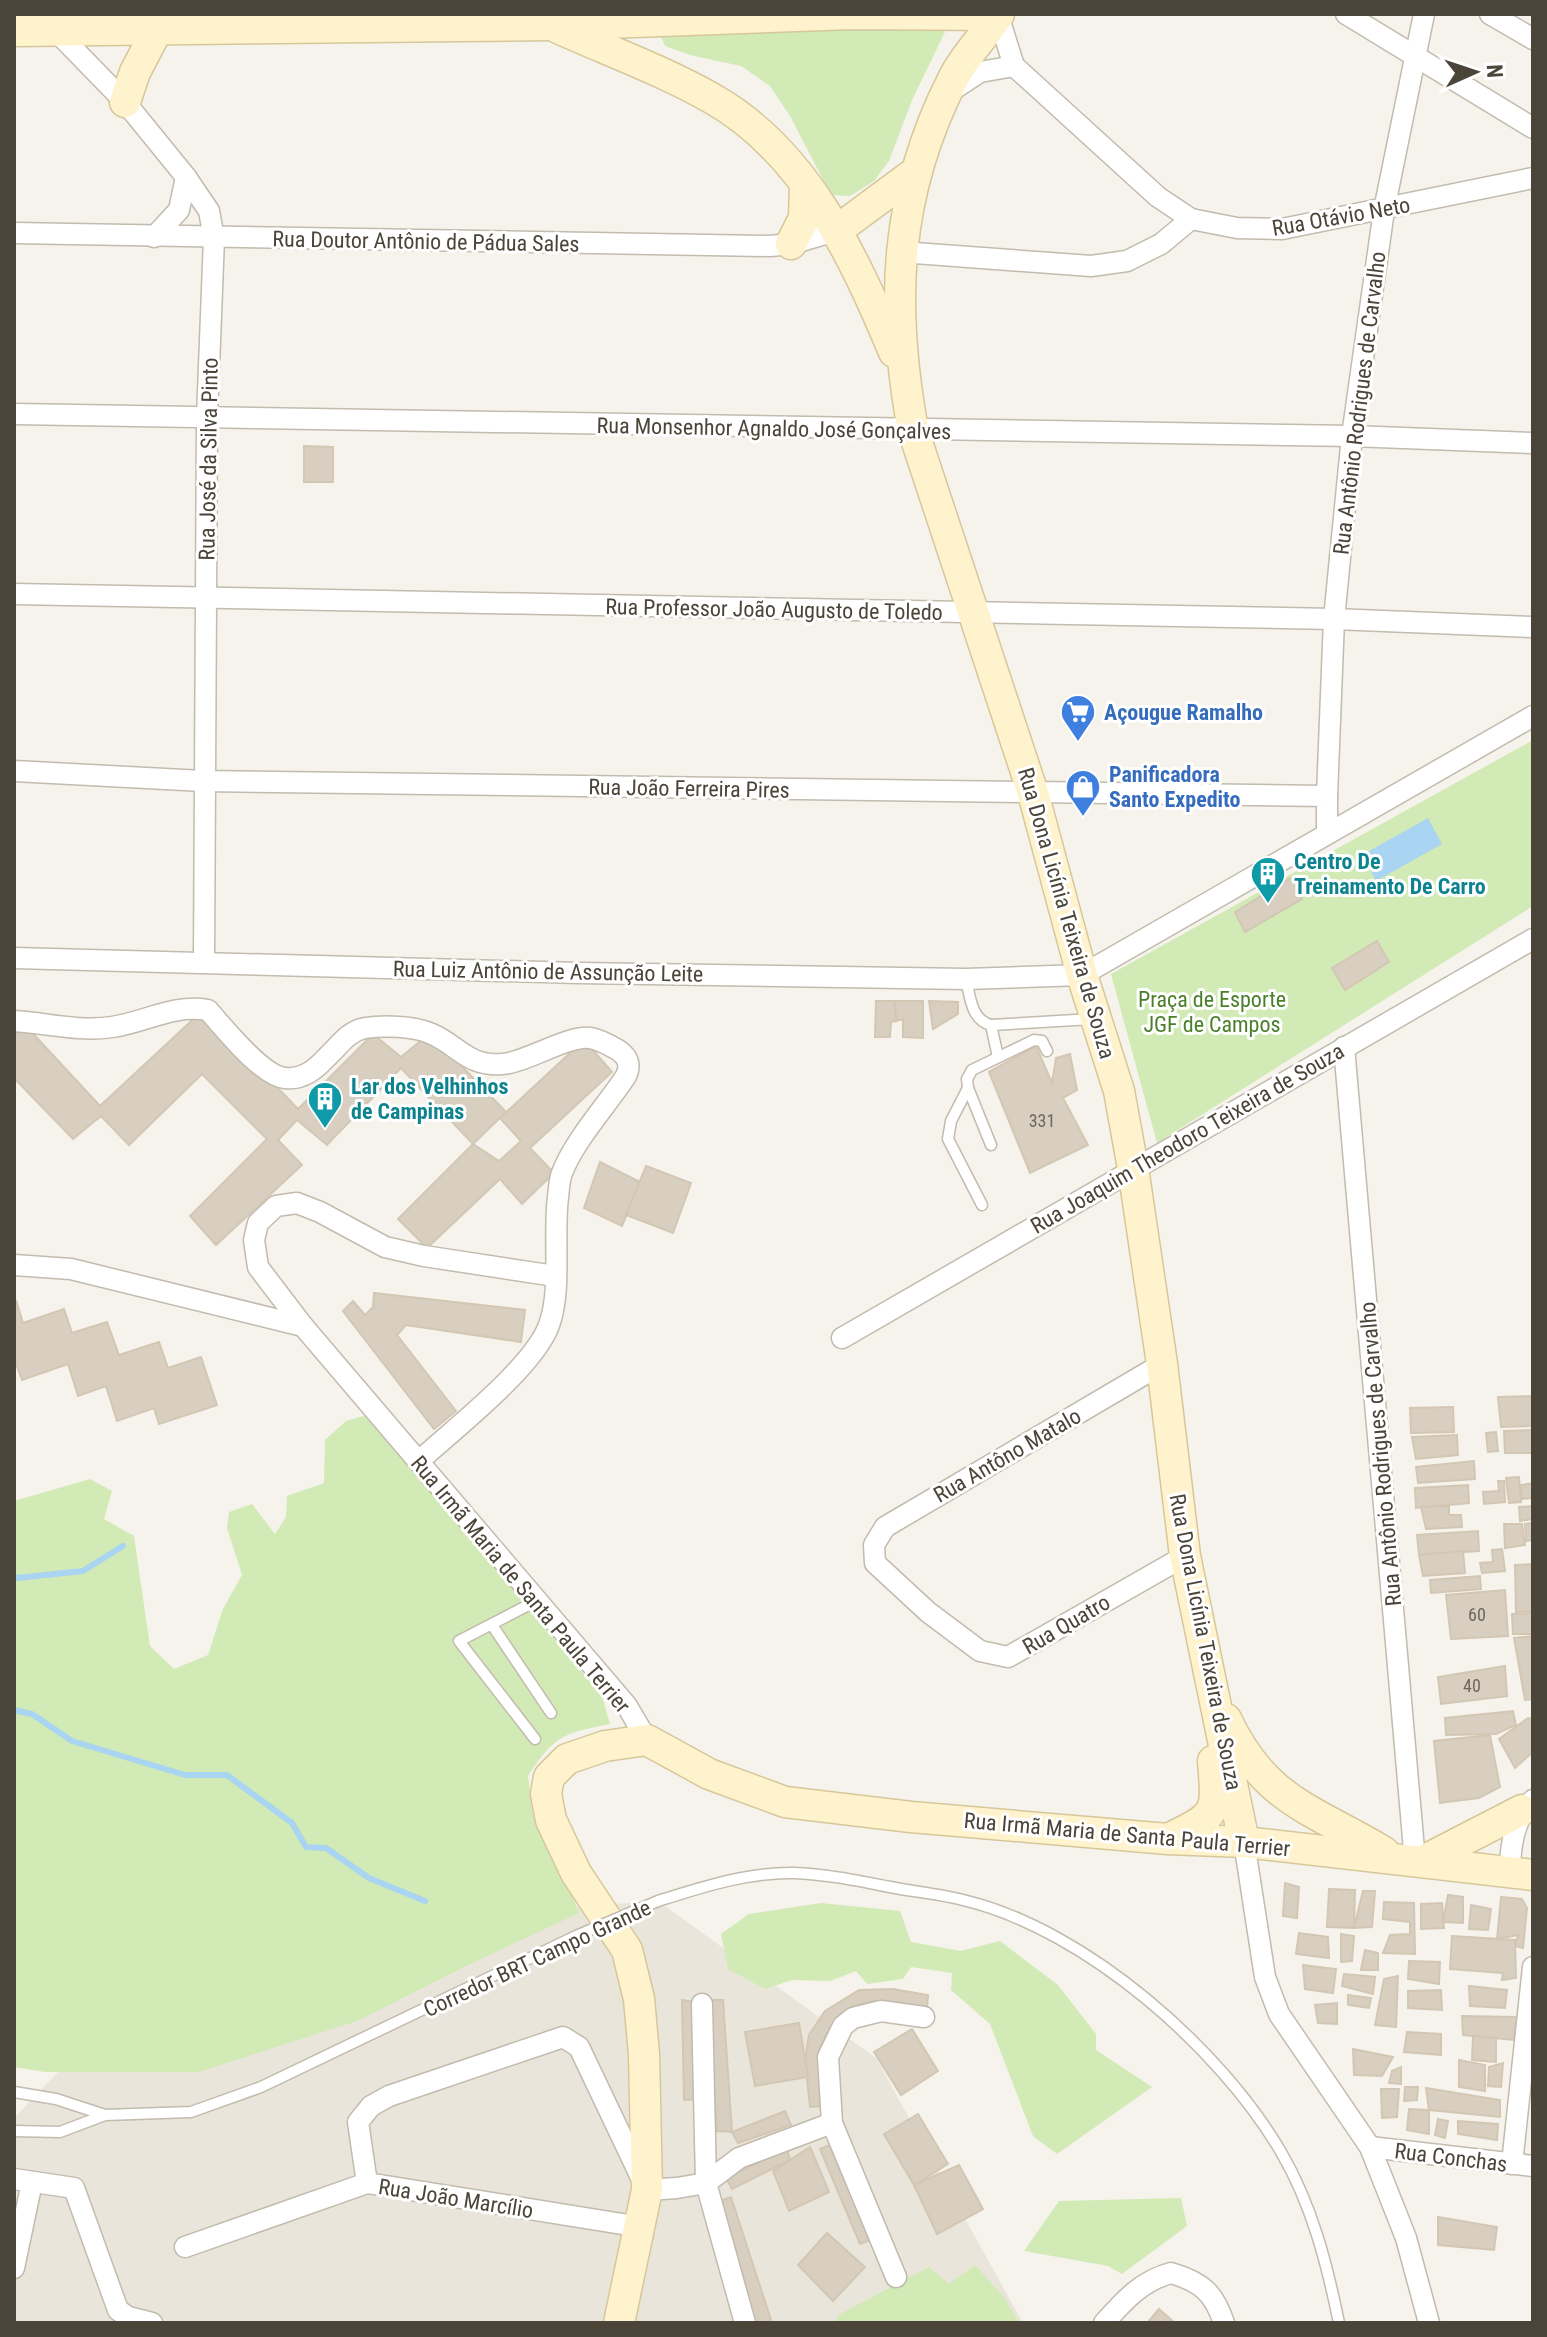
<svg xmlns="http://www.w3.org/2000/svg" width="1547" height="2337" font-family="'Roboto Condensed',sans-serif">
	<rect width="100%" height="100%" fill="#f6f3ec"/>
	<polygon fill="#eae5da" points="658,1901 876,2058 1023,2323 14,2323 14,2118 191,1933"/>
	<g fill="#d2eab5">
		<polygon points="938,24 945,32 912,100 889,161 874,181 850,196 831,195 790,116 770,86 741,66 690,55 665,46 660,34"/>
		<polygon points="1533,740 1533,906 1157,1143 1111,974"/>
		<path d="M367 1415 602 1696 610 1724C564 1733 555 1735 528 1776L533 1813 557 1855 579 1913 466 1966 357 2021 199 2072H45L14 2067V1501L90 1479 112 1491 104 1519 134 1536 150 1646 174 1669 208 1655 223 1609 242 1575 227 1528 229 1512 252 1504 275 1534 286 1517 287 1496 324 1483 325 1440 346 1421Z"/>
		<polygon points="821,1903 900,1911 911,1942 961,1951 1000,1941 1058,1985 1096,2034 1096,2050 1152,2087 1057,2154 1033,2136 990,2024 951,1990 952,1973 911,1967 903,1979 867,1984 856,1971 830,1981 792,1980 765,1989 728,1969 721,1934 749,1914"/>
		<polygon points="1181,2198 1187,2226 1122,2274 1108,2266 1024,2251 1059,2201"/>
		<polygon points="975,2265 1004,2297 1019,2323 833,2323 840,2314 929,2267 949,2284"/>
	</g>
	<polygon fill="#a9d4f2" points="1428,818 1442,844 1376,881 1362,855"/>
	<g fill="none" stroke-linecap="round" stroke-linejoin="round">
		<g stroke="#a9d4f2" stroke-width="6">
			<polyline points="14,1576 17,1578 83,1571 123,1546"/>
			<polyline points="14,1710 32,1714 72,1741 185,1775 227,1775 292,1823 306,1847 326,1848 369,1878 425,1901"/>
		</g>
	</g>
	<g fill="#d8cfc1" stroke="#d3c7b4" stroke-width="2">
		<polygon points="304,446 333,447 333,482 304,482"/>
		<polygon points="1292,877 1302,899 1245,932 1235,912"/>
		<polygon points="1377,941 1389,962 1345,990 1332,968"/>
		<polygon points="876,1001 895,1001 896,1021 891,1022 890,1037 875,1037"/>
		<polygon points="895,1001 923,1001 923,1038 903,1037 903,1019 896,1021"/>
		<polygon points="929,1001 958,1002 958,1014 933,1029"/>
		<polygon points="203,1010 298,1109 373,1034 401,1057 430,1033 506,1112 473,1144 401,1068 327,1145 297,1120 278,1140 302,1165 216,1245 190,1216 267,1139 202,1074 129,1145 101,1116 73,1139 14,1078 14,1036 25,1025 100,1106"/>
		<polygon points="584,1040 612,1072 530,1148 554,1173 522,1204 500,1179 427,1248 398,1219 473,1144 499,1161 521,1141 500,1118"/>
		<polygon points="1036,1046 1052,1083 1056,1058 1070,1054 1077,1090 1063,1098 1088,1145 1030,1173 989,1072"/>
		<polygon points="600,1162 640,1182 622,1226 584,1208"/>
		<polygon points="646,1166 691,1183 673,1233 626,1215"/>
		<polygon points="374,1293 525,1310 521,1342 406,1325 397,1335 456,1411 434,1429 343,1311 353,1301 365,1315 373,1307"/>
		<polygon points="16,1300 23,1323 64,1309 72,1333 107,1322 119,1355 159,1342 168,1368 201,1357 217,1405 159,1424 154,1408 117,1421 106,1386 78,1396 68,1364 22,1380 14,1358"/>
		<polygon points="1533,1396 1533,1426 1501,1427 1498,1397"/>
		<polygon points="1453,1407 1454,1432 1411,1433 1410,1408"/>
		<polygon points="1533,1430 1533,1453 1505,1453 1504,1431"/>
		<polygon points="1496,1432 1498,1451 1488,1452 1486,1433"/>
		<polygon points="1457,1435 1458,1455 1416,1459 1412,1437"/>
		<polygon points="1474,1461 1475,1479 1418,1483 1416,1467"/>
		<polygon points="1519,1477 1521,1502 1509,1503 1506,1478"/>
		<polygon points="1498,1481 1504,1481 1505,1502 1484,1504 1483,1492 1499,1491"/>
		<polygon points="1533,1483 1533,1498 1522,1499 1521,1485"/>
		<polygon points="1468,1485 1469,1503 1416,1508 1415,1488"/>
		<polygon points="1449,1506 1449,1515 1461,1515 1462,1527 1426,1529 1421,1507"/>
		<polygon points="1533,1506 1533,1519 1520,1521 1519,1507"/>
		<polygon points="1533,1523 1533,1540 1526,1541 1525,1524"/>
		<polygon points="1504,1524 1522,1524 1525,1545 1505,1548"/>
		<polygon points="1478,1531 1479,1551 1419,1555 1417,1535"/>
		<polygon points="1502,1549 1505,1571 1482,1573 1480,1563 1493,1562 1492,1550"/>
		<polygon points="1463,1551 1465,1573 1423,1576 1419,1555"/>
		<polygon points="1533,1564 1533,1611 1516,1612 1515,1565"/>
		<polygon points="1480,1576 1481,1589 1431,1593 1430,1580"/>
		<polygon points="1505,1590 1508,1636 1451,1639 1446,1595"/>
		<polygon points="1533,1613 1533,1634 1513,1634 1512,1614"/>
		<polygon points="1533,1636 1533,1699 1525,1700 1514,1638"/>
		<polygon points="1505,1666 1507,1696 1441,1704 1438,1677"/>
		<polygon points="1513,1711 1516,1725 1496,1734 1446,1735 1445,1718"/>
		<polygon points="1528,1718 1533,1719 1533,1752 1515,1768 1499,1739"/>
		<polygon points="1490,1735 1500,1787 1479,1798 1440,1803 1434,1741"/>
		<polygon points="1285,1883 1299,1887 1297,1918 1283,1916"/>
		<polygon points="1329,1889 1355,1890 1354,1928 1327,1927"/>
		<polygon points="1363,1891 1375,1891 1372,1927 1354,1928"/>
		<polygon points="1448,1895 1463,1897 1463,1923 1443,1922"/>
		<polygon points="1501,1897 1522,1899 1527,1908 1523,1948 1515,1946 1518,1935 1497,1939"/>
		<polygon points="1384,1902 1414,1903 1415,1954 1383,1953 1390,1935 1410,1934 1410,1922 1383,1919"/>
		<polygon points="1442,1903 1444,1928 1421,1929 1421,1904"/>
		<polygon points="1471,1905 1491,1909 1488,1930 1469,1929"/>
		<polygon points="1299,1933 1328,1937 1329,1958 1296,1954"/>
		<polygon points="1341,1934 1354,1936 1352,1961 1341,1962"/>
		<polygon points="1452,1936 1515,1940 1516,1978 1502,1980 1503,1973 1450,1969"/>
		<polygon points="1365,1950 1378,1953 1378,1970 1361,1970"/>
		<polygon points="1409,1961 1440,1962 1439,1984 1408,1979"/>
		<polygon points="1303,1965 1336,1969 1333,1993 1305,1989"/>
		<polygon points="1344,1974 1375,1977 1373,1994 1342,1986"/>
		<polygon points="1398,1976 1396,2027 1375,2025 1384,1979"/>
		<polygon points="1469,1986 1507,1990 1505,2008 1470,2006"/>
		<polygon points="893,1989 928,1995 927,2009 874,2001 852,2006 832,2024 820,2047 823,2106 810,2107 805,2061 809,2035 825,2011 859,1990"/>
		<polygon points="1441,1990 1442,2010 1408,2008 1408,1991"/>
		<polygon points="1348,1995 1371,1998 1369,2008 1348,2005"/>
		<polygon points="682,2000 694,2002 698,2099 684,2100"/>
		<polygon points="708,2000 723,2000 732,2132 717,2131"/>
		<polygon points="1337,2003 1337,2024 1318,2023 1315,2005"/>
		<polygon points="1462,2016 1517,2017 1514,2040 1463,2035"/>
		<polygon points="799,2023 808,2077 755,2086 745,2032"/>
		<polygon points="912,2029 938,2071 901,2095 874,2052"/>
		<polygon points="1407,2032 1441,2034 1441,2055 1404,2052"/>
		<polygon points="1473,2036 1496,2038 1496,2062 1472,2060"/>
		<polygon points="1353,2049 1393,2057 1382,2076 1354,2075"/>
		<polygon points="1459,2060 1485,2065 1485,2091 1459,2087"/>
		<polygon points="1503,2063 1501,2087 1488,2086 1489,2067"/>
		<polygon points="1401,2067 1401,2084 1389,2083 1392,2071"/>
		<polygon points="1405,2087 1418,2087 1417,2100 1404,2101"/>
		<polygon points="1426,2088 1500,2100 1500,2117 1429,2110"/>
		<polygon points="1381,2089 1399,2089 1397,2117 1382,2118"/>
		<polygon points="1409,2109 1429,2110 1429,2134 1407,2130"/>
		<polygon points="785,2111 791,2125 738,2143 732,2132"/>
		<polygon points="918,2114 948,2164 914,2185 884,2134"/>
		<polygon points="1438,2119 1448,2121 1445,2138 1435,2135"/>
		<polygon points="1458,2121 1498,2124 1497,2140 1458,2134"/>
		<polygon points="830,2145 871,2240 860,2244 820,2149"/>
		<polygon points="810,2147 829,2192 789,2211 773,2171"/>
		<polygon points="787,2149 790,2160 732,2189 726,2178"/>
		<polygon points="959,2165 983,2209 937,2234 914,2185"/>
		<polygon points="731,2197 772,2323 755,2323 717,2202"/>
		<polygon points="1438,2217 1497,2227 1494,2250 1438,2245"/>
		<polygon points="827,2233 865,2267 833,2301 798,2265"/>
		<polygon points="1159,2309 1175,2323 1147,2323"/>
	</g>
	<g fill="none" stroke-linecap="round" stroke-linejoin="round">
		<defs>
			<g id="lane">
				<path d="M966 979C970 996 971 1020 991 1025L1092 1019"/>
				<polyline points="991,1025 998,1057"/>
				<polyline points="968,1088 951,1121 948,1139 982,1205"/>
				<polyline points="991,1145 968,1088 967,1079 972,1070 1034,1040 1042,1041 1047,1051"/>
				<polyline points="492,1625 551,1713"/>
				<polyline points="535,1739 459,1641 538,1600"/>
				<path d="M658 1901C702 1887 748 1872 794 1873 826 1874 859 1881 890 1887 915 1892 942 1894 967 1901 1087 1931 1220 2048 1281 2152 1312 2205 1327 2264 1339 2323"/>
				<polyline points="14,2092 56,2099 105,2115 191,2112 261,2087 576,1936"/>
				<polyline points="14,2131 60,2132 105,2115"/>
			</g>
			<g id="street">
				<polyline points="55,14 55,30 125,102 186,177 209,211 214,238 207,418 204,962"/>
				<polyline points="1346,14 1533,128"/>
				<polyline points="1490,14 1533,39"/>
				<polyline points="998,15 1014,66 1158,197 1191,219 1237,228 1282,229 1533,178"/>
				<polyline points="948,93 980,72 1014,66"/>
				<polyline points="14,233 770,246 791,244 836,231"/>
				<polyline points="154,237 179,210 186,177"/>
				<polyline points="901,252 1091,266 1127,261 1161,244 1191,219"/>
				<polyline points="14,414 1352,436 1533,443"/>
				<polyline points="14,594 1334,619 1533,627"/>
				<polyline points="14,771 203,781 1327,796 1327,834"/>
				<polyline points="1327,796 1334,619 1352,436 1384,210 1424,14"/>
				<polyline points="14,958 579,973 966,979 1082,975 1533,716"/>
				<path d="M14 1021C47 1023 79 1032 112 1027 146 1022 173 1004 208 1010 224 1028 262 1076 285 1078 303 1080 316 1069 327 1057 339 1046 348 1031 365 1028 383 1025 415 1026 432 1034 459 1046 468 1067 503 1064 527 1062 568 1035 590 1038 598 1039 611 1046 618 1050 628 1057 631 1065 626 1076 607 1105 574 1141 562 1173 559 1180 559 1190 558 1197 553 1236 562 1290 549 1325 534 1367 454 1429 419 1461"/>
				<polyline points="1344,1047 1415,1861"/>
				<polyline points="14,1265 71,1269 303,1326 627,1706 647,1740"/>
				<polyline points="303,1326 258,1267 254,1240 258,1223 276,1206 297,1203 320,1212 385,1247 424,1256 555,1276"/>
				<polyline points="842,1338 1533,939"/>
				<polyline points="1162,1364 885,1527 874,1545 875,1563 928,1612 980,1651 1008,1657 1185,1556"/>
				<polyline points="1244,1842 1265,1977 1279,2014 1370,2147 1406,2238 1429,2323"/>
				<path d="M1510 1871C1510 1846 1514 1818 1533 1800"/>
				<polyline points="702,2004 706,2183 745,2323"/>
				<polyline points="1370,2147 1533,2166"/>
				<polyline points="1512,2164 1533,1967"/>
				<polyline points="14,2179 74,2188 118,2310 128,2317 152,2323"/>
				<polyline points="367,2183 358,2122 371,2106 389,2096 563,2037 579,2047 647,2190 677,2188 706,2183 739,2158 832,2123"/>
				<polyline points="185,2247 367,2183 641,2227"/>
				<polyline points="14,2268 32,2182"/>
				<polyline points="896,2277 832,2123 828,2057 843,2026 853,2018 881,2011 924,2017"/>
				<path d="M1104 2323C1124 2301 1141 2281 1171 2273 1202 2282 1214 2293 1224 2323"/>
			</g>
			<g id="secondary">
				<path d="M999 14C985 36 964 56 953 79 894 195 890 304 913 430L1033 793 1082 975 1119 1091 1133 1168 1162 1364 1185 1556 1244 1842"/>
				<path d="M558 28C609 51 664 71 713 99 806 152 854 257 894 352"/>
				<polyline points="14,31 552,25 851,14 998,15"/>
				<polyline points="125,102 135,72 157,30"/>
				<polyline points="836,231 917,171"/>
				<polyline points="791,244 804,218 805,185"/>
				<path d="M1226 1719C1265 1802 1313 1809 1384 1852"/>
				<path d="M1172 1837C1219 1815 1217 1811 1213 1761"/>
				<polyline points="1423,1861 1522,1810"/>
				<polyline points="619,2323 647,2190 644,2054 639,1999 627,1950 576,1873 551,1820 546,1794 549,1777 567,1759 605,1746 647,1740 709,1774 785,1802 911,1817 1168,1839 1244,1842 1533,1875"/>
			</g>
		</defs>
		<use href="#lane" stroke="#c2bbae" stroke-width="13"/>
		<use href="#street" stroke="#c2bbae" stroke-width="23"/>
		<use href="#secondary" stroke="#d6c79b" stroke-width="33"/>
		<use href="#lane" stroke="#fff" stroke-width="10"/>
		<use href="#street" stroke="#fff" stroke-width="20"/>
		<use href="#secondary" stroke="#fff3cd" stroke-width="30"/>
		<defs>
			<polyline id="lane-bridge" points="576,1936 658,1901"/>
		</defs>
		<use href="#lane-bridge" stroke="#c2bbae" stroke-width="13" stroke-linecap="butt"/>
		<use href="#lane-bridge" stroke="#fff" stroke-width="10"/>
	</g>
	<defs>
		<symbol id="supermarket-pin" viewBox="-11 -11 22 30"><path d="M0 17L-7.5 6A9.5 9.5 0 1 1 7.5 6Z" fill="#3f7fe0" stroke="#fff"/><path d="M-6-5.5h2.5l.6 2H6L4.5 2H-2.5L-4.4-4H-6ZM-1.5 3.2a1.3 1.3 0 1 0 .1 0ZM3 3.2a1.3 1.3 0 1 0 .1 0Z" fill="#fff"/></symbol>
		<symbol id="shop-pin" viewBox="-11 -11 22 30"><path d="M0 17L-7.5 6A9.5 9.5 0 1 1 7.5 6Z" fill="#3f7fe0" stroke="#fff"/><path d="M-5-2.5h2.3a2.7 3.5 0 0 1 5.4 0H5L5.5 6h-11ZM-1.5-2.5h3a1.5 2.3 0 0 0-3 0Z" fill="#fff"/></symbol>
		<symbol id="building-pin" viewBox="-11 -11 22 30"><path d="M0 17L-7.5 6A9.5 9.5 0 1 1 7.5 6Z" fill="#0f9aa8" stroke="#fff"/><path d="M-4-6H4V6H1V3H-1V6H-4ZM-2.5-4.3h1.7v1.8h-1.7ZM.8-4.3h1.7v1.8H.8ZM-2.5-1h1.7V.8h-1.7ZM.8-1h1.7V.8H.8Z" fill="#fff"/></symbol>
	</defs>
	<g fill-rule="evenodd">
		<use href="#supermarket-pin" x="1058" y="692" width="40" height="54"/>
		<use href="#shop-pin" x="1063" y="767" width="40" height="54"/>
		<use href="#building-pin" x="1248" y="854" width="40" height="54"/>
		<use href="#building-pin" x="305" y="1079" width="40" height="54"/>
	</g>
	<g text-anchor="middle" stroke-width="6" stroke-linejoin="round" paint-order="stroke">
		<g font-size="18" fill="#6e675b">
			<text x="1042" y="1127">331</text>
			<text x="1477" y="1621">60</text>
			<text x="1472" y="1692">40</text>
		</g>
		<g font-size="22" fill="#4b4439" stroke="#fff">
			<text transform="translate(1341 216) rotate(-10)" y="8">Rua Otávio Neto</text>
			<text transform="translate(426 241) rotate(1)" y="8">Rua Doutor Antônio de Pádua Sales</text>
			<text transform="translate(1359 403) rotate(-83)" y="8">Rua Antônio Rodrigues de Carvalho</text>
			<text transform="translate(774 428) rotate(1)" y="8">Rua Monsenhor Agnaldo José Gonçalves</text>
			<text transform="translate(208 459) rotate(-89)" y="8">Rua José da Silva Pinto</text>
			<text transform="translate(774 609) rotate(1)" y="8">Rua Professor João Augusto de Toledo</text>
			<text transform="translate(689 788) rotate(1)" y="8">Rua João Ferreira Pires</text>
			<text transform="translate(1067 913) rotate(74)" y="8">Rua Dona Licínia Teixeira de Souza</text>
			<text transform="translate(548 971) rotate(1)" y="8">Rua Luiz Antônio de Assunção Leite</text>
			<text transform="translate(1187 1138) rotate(-30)" y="8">Rua Joaquim Theodoro Teixeira de Souza</text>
			<text transform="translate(1380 1454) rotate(-95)" y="8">Rua Antônio Rodrigues de Carvalho</text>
			<text transform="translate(1007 1455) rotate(-30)" y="8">Rua Antôno Matalo</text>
			<text transform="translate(521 1584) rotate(50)" y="8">Rua Irmã Maria de Santa Paula Terrier</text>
			<text transform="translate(1066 1624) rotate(-30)" y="8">Rua Quatro</text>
			<text transform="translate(1206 1642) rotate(79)" y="8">Rua Dona Licínia Teixeira de Souza</text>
			<text transform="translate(1127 1834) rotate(5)" y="8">Rua Irmã Maria de Santa Paula Terrier</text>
			<text transform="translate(537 1958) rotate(-25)" y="8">Corredor BRT Campo Grande</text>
			<text transform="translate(1451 2157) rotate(7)" y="8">Rua Conchas</text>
			<text transform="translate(456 2198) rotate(9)" y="8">Rua João Marcílio</text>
		</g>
		<g font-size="22" font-weight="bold" fill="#366cbe" stroke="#fff" text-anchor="start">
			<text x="1104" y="720">Açougue Ramalho</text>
			<text x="1109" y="782">Panificadora<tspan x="1109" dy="25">Santo Expedito</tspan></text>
		</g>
		<g font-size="22" font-weight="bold" fill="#0d838f" stroke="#fff" text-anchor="start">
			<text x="1294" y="869">Centro De<tspan x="1294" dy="25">Treinamento De Carro</tspan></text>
			<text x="351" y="1094">Lar dos Velhinhos<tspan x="351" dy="25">de Campinas</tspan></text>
		</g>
		<g font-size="22" fill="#4a7f2a" stroke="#fff">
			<text x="1212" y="1007">Praça de Esporte<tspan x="1212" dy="25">JGF de Campos</tspan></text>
		</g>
	</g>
	<rect width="1547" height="2337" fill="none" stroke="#4b4439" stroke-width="32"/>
	<g transform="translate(1475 72) rotate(87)" stroke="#ffffff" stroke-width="6" paint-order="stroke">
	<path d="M0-6L14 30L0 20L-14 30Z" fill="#4b4439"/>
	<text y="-12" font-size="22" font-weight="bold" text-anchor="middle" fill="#4b4439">N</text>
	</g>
</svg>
